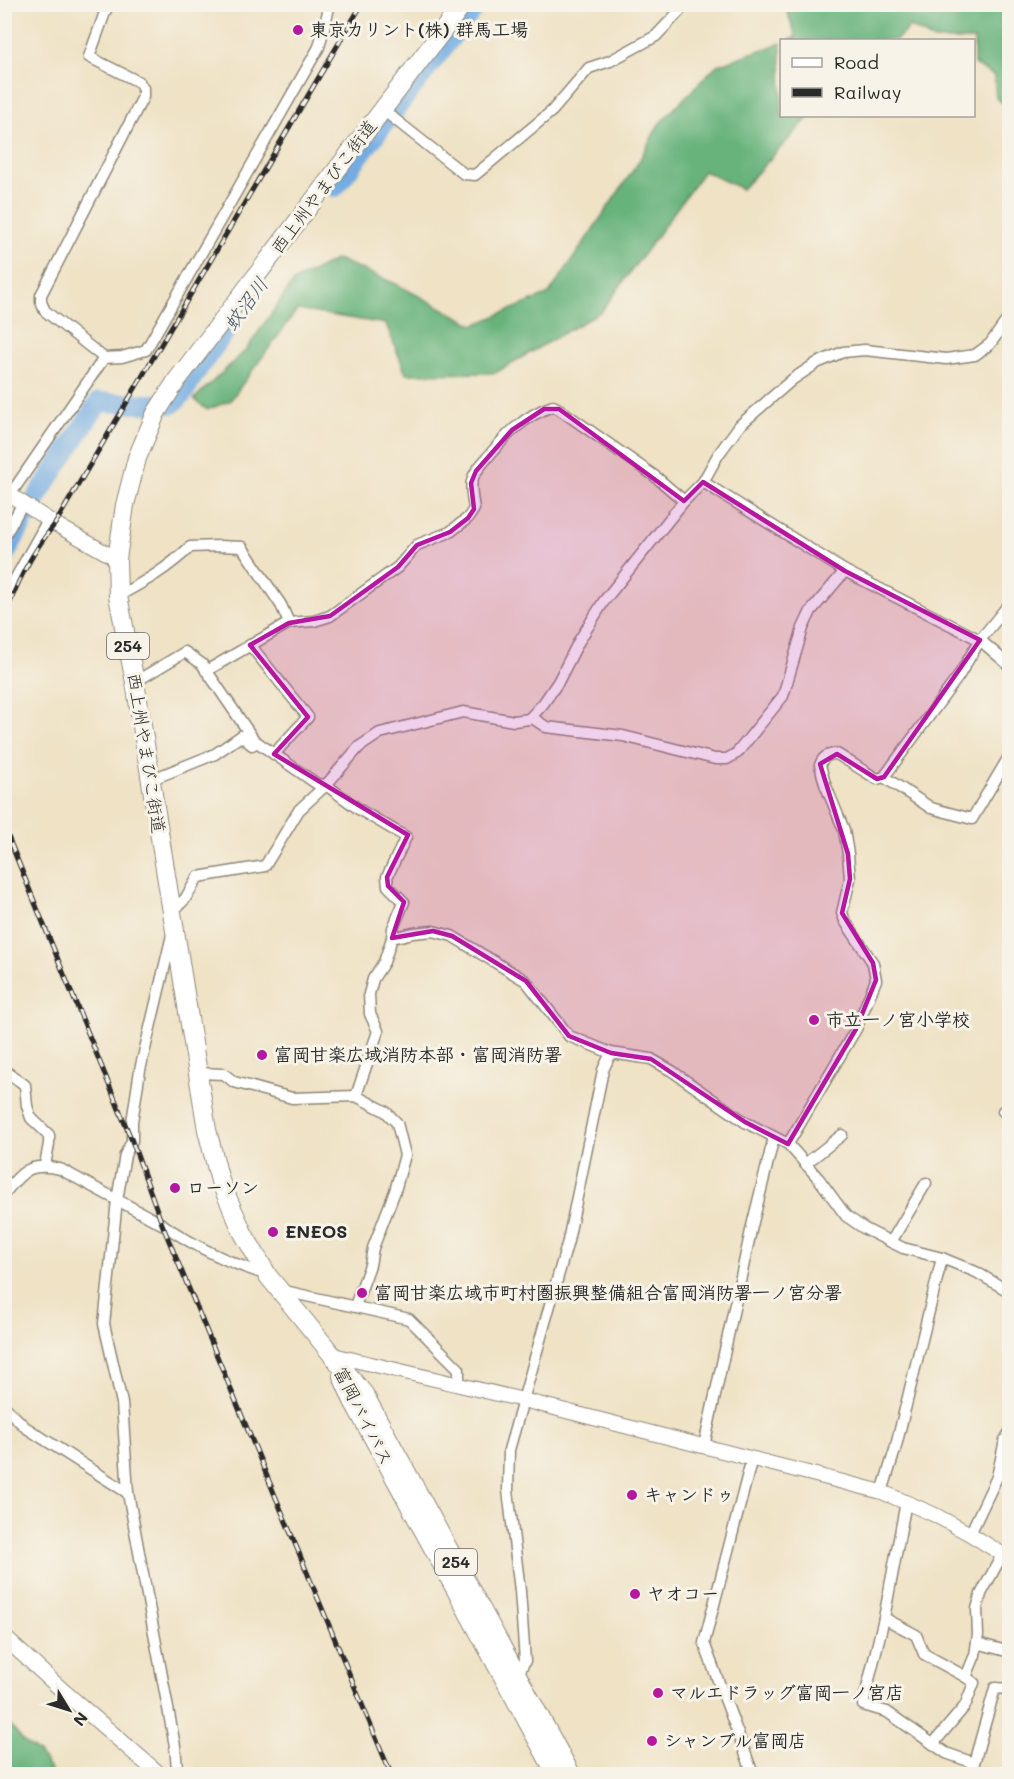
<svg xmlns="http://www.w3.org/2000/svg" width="1014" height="1779" font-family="Mali,'Klee One',sans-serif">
	<rect width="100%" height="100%" fill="#f7f3e8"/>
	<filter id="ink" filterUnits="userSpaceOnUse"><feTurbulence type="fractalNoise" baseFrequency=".0167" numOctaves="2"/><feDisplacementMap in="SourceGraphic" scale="12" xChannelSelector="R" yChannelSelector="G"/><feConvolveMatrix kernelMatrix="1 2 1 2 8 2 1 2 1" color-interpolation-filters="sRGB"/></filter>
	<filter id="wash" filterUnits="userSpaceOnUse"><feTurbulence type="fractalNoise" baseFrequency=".008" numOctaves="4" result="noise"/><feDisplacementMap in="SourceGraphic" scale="24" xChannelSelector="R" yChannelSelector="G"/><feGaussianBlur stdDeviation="1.35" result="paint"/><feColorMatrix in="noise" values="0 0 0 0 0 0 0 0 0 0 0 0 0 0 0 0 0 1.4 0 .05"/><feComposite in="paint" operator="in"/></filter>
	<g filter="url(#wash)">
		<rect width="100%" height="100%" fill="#efe2c5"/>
		<g fill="#68b37c" stroke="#4a6f54" stroke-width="1.5">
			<polygon points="785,5 1009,5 1009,108 996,98 994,76 974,64 974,40 934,40 910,27 896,40 788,40 796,37"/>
			<polygon points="781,43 782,116 810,116 742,189 704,171 602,311 495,373 406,374 386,324 297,310 230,401 207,410 194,399 246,350 294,281 337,259 396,284 474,325 549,294 638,163 659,124 717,65"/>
			<polygon points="4,1715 8,1723 23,1741 39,1753 53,1774 5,1774"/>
		</g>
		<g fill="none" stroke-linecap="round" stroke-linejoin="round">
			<g stroke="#72ace2" stroke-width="20">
				<polyline points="335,187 477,4"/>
				<polyline points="4,556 41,490 99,402 139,404 172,404 182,395 196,372 230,325"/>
			</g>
		</g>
	</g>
	<g filter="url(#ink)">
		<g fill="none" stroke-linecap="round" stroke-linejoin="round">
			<defs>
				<g id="minor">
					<polyline points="108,4 89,57 139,82 143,88 143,97 41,295 41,302 45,311 104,358 122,357 146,350 319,47 330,4"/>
					<polyline points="383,110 464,174 475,175 552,111 589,68 610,61 656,36 686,4"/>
					<polyline points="703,482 845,571 980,640 1010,666"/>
					<polyline points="10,495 104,358"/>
					<polyline points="4,537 23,503"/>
					<path d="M118 596C146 581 167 569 190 547L219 546 242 547 281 605 289 623"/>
					<polyline points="4,599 48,520"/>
					<polyline points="250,645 308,717 274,754"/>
					<path d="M206 671 289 623 314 621 330 616 398 567 417 545 450 532 468 518 474 509C473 501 470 489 472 481 474 472 481 465 487 458 505 436 525 415 553 406L559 409 656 477 684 501"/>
					<polyline points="135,682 185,652 202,664 254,740 317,784 326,785 360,810 406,837 387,877 388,886 404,902 393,928 392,938 413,933 433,931 452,936 526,981 569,1036 611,1053 651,1059 672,1071 745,1122 788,1144 819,1179 846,1216 865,1229 903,1248 942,1258 976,1272 1010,1292"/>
					<polyline points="531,717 546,727 623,736 715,759 727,759 737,753 783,696 803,628 811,611 845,571"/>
					<polyline points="884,777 931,808 972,819 1010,755"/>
					<polyline points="150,780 215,754 241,736 252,745 254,744"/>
					<polyline points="171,913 185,899 198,877 265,866 299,810 326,785 359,747 380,733 463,712 514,721 529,719 543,704 558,682 579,641 604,601 684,501 703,482 718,455 740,425 793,379 817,363 843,352 865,350 946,359 975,355 990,344 1010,316"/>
					<polyline points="172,935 140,1070 132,1122 132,1141 125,1155 117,1200 104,1324 122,1403 128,1493 175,1746 177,1768 174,1774"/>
					<polyline points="4,1070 25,1085 27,1106 31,1118 49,1135 49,1144 45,1165"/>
					<polyline points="198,1073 224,1074 234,1082 292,1098 356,1096 385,1111 397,1123 405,1155 395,1191 373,1248 370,1265 355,1306"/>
					<polyline points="356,1096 378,1031 370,1014 369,994 373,979 384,962 392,938"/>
					<polyline points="1003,1111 1010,1106"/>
					<path d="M788 1144 856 1029 876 980 873 963 845 921 842 913 850 879 848 854 844 830 825 784 820 765C823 756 829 754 837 754L877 779 884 777 958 677 980 640 1010 603"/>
					<polyline points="805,1164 842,1135"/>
					<path d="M4 1194C22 1171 30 1162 60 1169L162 1224C194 1246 231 1264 268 1275"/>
					<polyline points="891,1242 926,1183"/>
					<polyline points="280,1290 409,1319 459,1369 459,1385"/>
					<polyline points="4,1406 25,1427 128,1493"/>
					<polyline points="704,1446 752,1226 774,1137"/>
					<polyline points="752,1458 704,1643 753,1774"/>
					<polyline points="882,1492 895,1450 942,1258"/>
					<polyline points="906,1502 884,1618 916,1635 924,1654 966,1677"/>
					<polyline points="970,1534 997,1477 1005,1440 1010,1432"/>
					<polyline points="884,1618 863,1705 887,1712 946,1753 974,1763 971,1774"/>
					<polyline points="977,1643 1010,1652"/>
					<polyline points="517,1676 525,1661 520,1591 508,1490 509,1450 568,1241 603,1070 611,1053"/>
					<polyline points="933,1744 965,1706 974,1683 966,1677 975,1655 978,1635 977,1609 981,1594 1002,1555"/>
					<polyline points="974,1763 995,1688 1010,1689"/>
				</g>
				<g id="tertiary">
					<polyline points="4,491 55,524 117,559"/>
					<polyline points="333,1355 523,1400 882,1492 933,1514 970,1534 1010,1559"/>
				</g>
				<polyline id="secondary" points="4,1637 62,1690 159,1774"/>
				<g id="trunk">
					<polyline points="463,4 177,380 156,413 137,458 125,505 117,559 118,596 135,682 207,1130 220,1181 243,1233 268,1276 364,1394 571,1774"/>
					<polyline points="342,1376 353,1401 556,1774"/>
				</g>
			</defs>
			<use href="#minor" stroke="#8d8678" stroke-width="13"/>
			<use href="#tertiary" stroke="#8d8678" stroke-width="16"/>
			<use href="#secondary" stroke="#8d8678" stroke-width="17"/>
			<use href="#trunk" stroke="#8d8678" stroke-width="20"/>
			<use href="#minor" stroke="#fff" stroke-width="10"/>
			<use href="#tertiary" stroke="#fff" stroke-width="14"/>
			<use href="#secondary" stroke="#fff" stroke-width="15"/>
			<use href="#trunk" stroke="#fff" stroke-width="18"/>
			<defs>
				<g id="rail">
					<path d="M4 620C15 585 32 552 55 524L362 4"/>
					<polyline points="4,827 132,1141 162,1224 391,1774"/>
				</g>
			</defs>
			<use href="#rail" stroke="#2b2b2b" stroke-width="5"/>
			<use href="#rail" stroke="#f7f3e8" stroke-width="3" stroke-dasharray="9" stroke-linecap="butt"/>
		</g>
	</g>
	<path fill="#b5179e" fill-opacity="0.2" stroke="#b5179e" stroke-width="4.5" stroke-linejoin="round" d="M544 409H559L684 501 703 482 845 571 980 640 884 777 877 779 837 754 820 764 848 854 850 879 842 913 873 963 876 980 856 1029 788 1144 745 1122 651 1059 611 1053 569 1036 526 981 452 936 433 931 392 938 404 902 388 886 387 877 408 835 274 754 308 717 250 645 289 623 330 616 398 567 417 545 450 532 468 518 474 509 471 483 476 471 512 430Z"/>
	<g fill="#b5179e" stroke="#f7f3e8" stroke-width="2">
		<circle cx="298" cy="30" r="6"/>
		<circle cx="814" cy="1020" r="6"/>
		<circle cx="262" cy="1055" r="6"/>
		<circle cx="175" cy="1188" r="6"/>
		<circle cx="273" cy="1232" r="6"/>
		<circle cx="362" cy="1293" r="6"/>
		<circle cx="632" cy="1495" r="6"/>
		<circle cx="635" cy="1594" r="6"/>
		<circle cx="658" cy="1693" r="6"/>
		<circle cx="652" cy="1741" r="6"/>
	</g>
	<g text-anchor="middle" stroke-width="6" stroke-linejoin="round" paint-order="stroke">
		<g fill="#f7f3e8" stroke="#686764" stroke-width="1.5">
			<rect x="107" y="633" width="42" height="26" rx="4.5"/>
			<rect x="435" y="1549" width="42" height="26" rx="4.5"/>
		</g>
		<g font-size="16" font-weight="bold" fill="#2b2b2b">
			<text x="128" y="652">254</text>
			<text x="456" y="1568">254</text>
		</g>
		<g font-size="18" font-weight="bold" fill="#2b2b2b" stroke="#f7f3e8" text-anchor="start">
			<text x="310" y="36">東京カリント(株) 群馬工場</text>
			<text x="826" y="1026">市立一ノ宮小学校</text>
			<text x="274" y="1061">富岡甘楽広域消防本部・富岡消防署</text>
			<text x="187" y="1194">ローソン</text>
			<text x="285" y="1238">ENEOS</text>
			<text x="374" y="1299">富岡甘楽広域市町村圏振興整備組合富岡消防署一ノ宮分署</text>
			<text x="644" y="1501">キャンドゥ</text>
			<text x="647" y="1600">ヤオコー</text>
			<text x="670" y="1699">マルエドラッグ富岡一ノ宮店</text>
			<text x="664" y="1747">シャンブル富岡店</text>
		</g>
		<g font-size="18" fill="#2b2b2b" stroke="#f7f3e8">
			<text transform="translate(324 187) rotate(-53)" y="6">西上州やまびこ街道</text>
			<text transform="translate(146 753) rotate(81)" y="6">西上州やまびこ街道</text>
			<text transform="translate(363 1416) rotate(63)" y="6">富岡バイパス</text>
		</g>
		<g font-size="20" font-style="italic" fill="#44586b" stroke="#f7f3e8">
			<text transform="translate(246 304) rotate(-54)" y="7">蚊沼川</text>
		</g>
	</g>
	<rect width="1014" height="1779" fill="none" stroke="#f7f3e8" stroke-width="24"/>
	<rect x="780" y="39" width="195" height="78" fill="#f7f3e8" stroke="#a5a39c" stroke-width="1.5"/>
	<rect x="792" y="58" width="30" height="9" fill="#ffffff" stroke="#a5a39c" stroke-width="1.5"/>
	<text x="834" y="69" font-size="18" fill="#2b2b2b">Road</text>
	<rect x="792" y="88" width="30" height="9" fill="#2b2b2b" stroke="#a5a39c" stroke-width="1.5"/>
	<text x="834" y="99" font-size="18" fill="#2b2b2b">Railway</text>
	<g transform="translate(69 1710) rotate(128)" stroke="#f7f3e8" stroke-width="4.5" paint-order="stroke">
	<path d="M0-4.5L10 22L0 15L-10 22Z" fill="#2b2b2b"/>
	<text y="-9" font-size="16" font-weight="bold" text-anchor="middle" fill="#2b2b2b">N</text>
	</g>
</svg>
